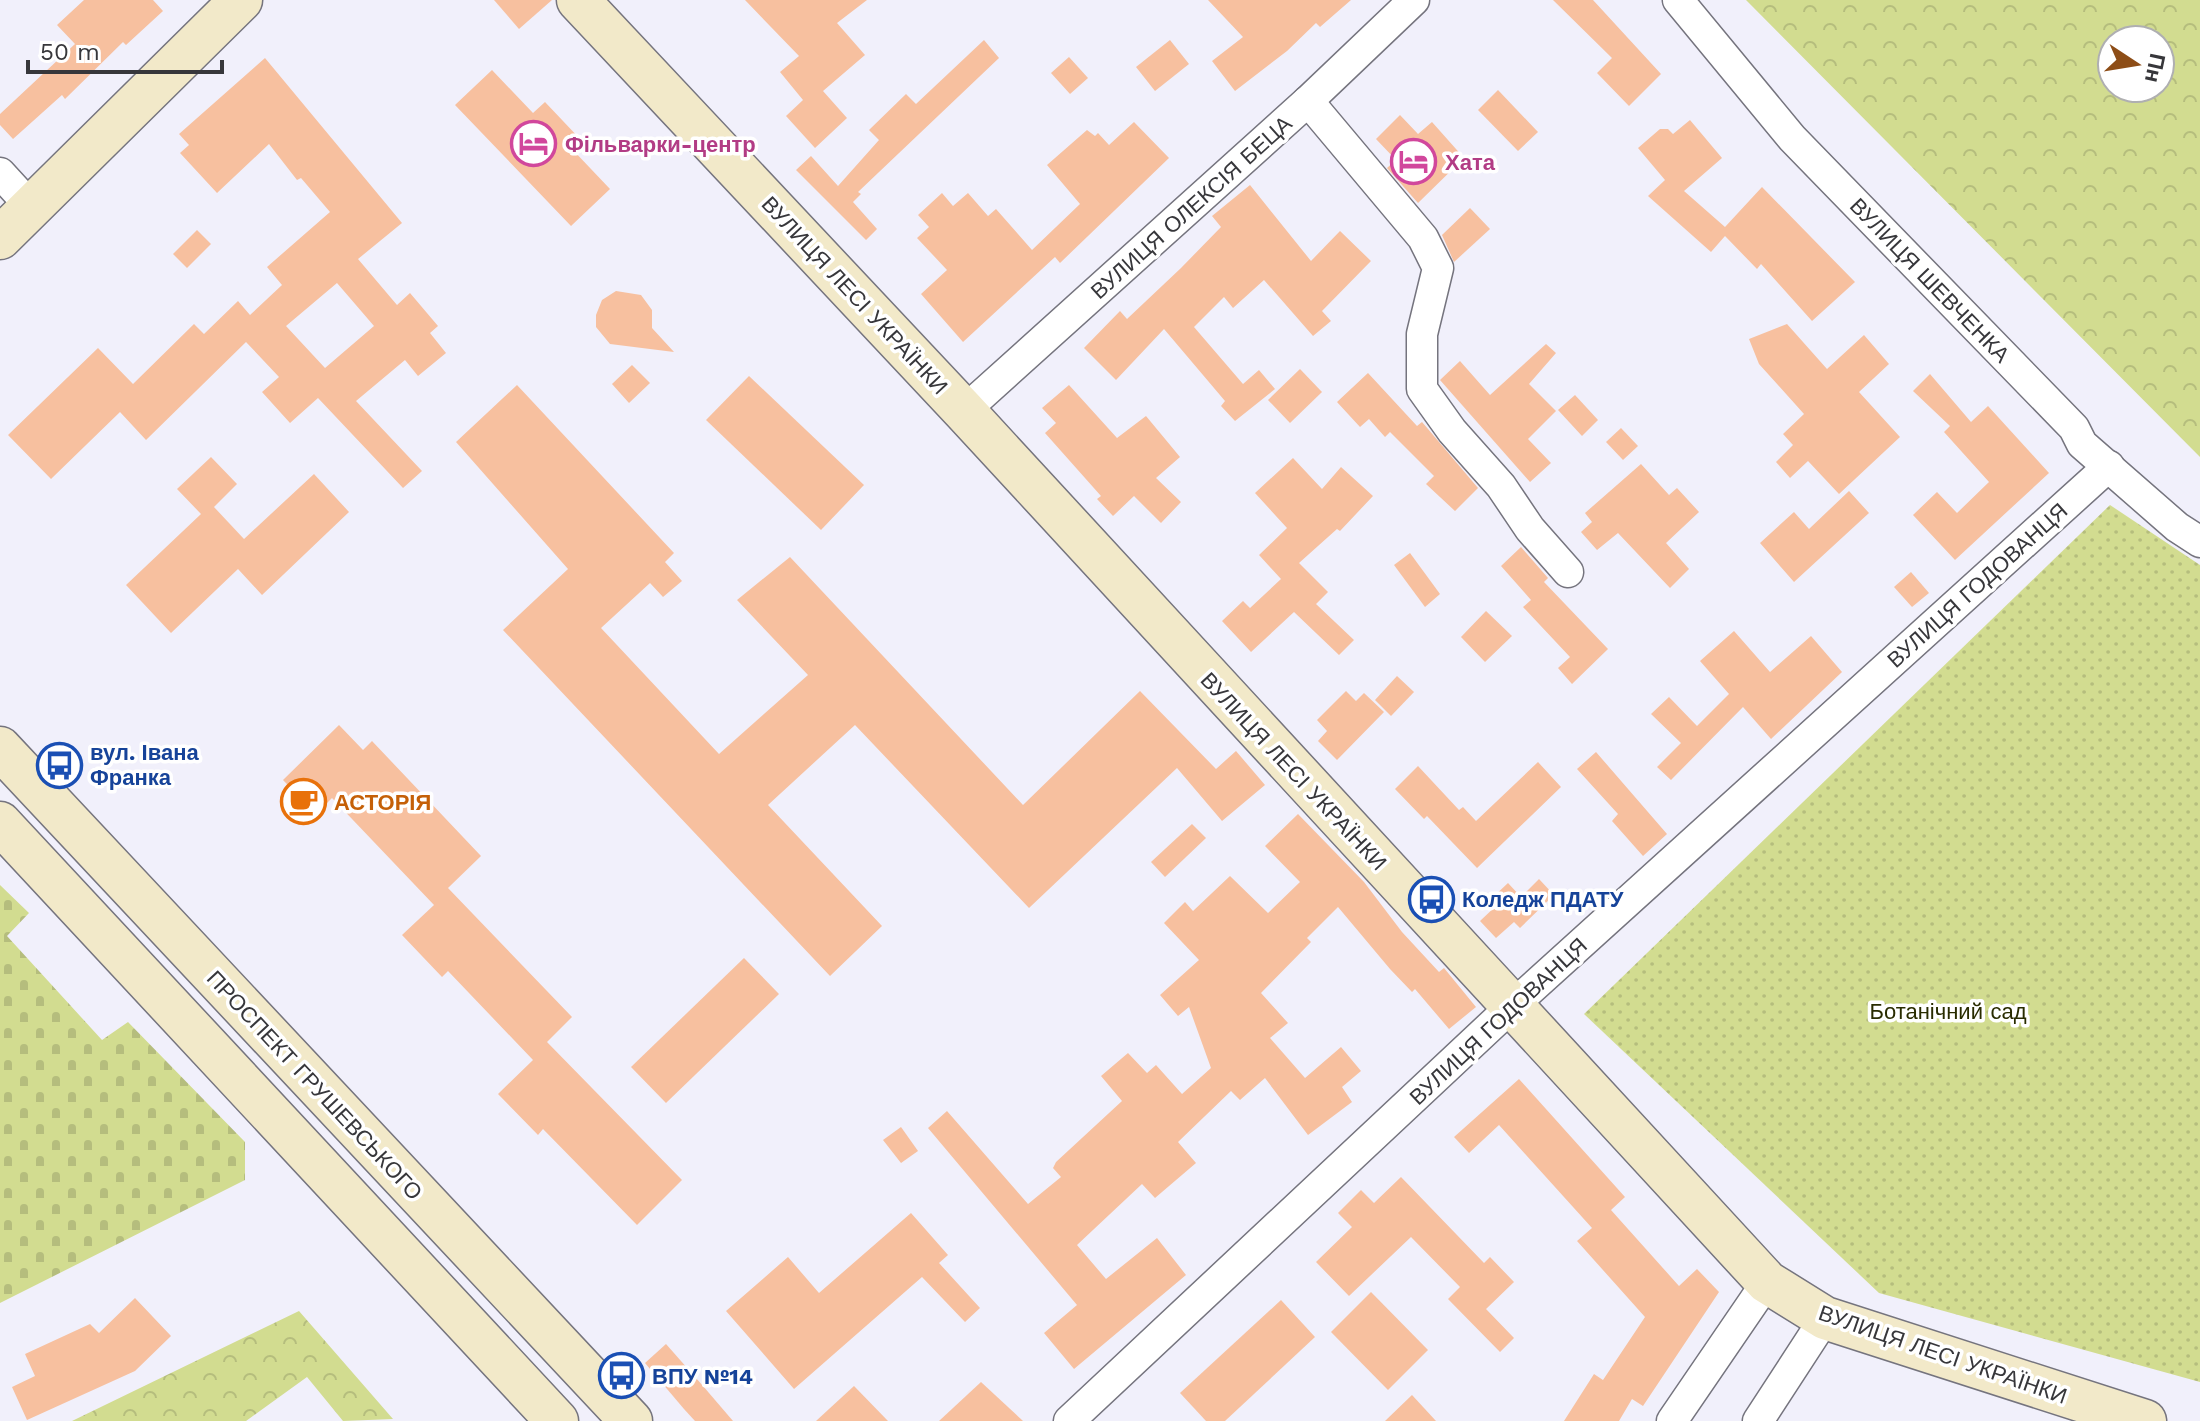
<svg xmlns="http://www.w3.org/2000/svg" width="2200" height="1421" font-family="'Work Sans',sans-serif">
	<defs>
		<pattern id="forest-crowns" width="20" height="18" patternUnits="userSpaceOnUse" patternTransform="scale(2)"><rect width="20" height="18" fill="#d2dc90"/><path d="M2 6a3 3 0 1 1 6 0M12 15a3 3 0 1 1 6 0" fill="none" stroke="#b5bd7d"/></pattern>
		<pattern id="cemetery-stones" width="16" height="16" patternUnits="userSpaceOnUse" patternTransform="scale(2)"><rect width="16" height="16" fill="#d2dc90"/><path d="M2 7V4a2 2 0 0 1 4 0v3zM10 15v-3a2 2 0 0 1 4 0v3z" fill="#b5bd7d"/></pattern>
		<pattern id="garden-dots" width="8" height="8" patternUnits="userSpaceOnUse" patternTransform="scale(2)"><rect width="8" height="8" fill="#d2dc90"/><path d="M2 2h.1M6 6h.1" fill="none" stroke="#b5bd7d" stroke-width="1.8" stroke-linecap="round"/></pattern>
	</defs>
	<rect width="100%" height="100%" fill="#f1f0fb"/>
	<g fill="url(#forest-crowns)" fill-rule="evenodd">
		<path d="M1746 0H2200V457ZM2160 40V88H2112V40Z"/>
		<polygon points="299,1311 393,1419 343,1421 307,1377 246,1421 72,1421"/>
	</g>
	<polygon fill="url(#cemetery-stones)" points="0,885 29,913 7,936 102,1040 128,1022 245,1142 245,1180 0,1303"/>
	<polygon fill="url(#garden-dots)" points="2110,505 2200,565 2200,1382 1879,1293 1584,1014"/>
	<g fill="#f7c09f" fill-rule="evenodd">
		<polygon points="84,0 153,0 163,11 126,45 123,42 65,99 62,95 13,139 0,125 0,114 75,44 57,25"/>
		<polygon points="494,0 552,0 519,29"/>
		<polygon points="745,0 867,0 837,23 865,55 823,91 847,118 815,148 786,116 803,100 780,72 799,56"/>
		<polygon points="1208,0 1351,0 1320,27 1316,23 1287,51 1235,91 1212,61 1243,37"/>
		<polygon points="1553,0 1593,0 1661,74 1629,106 1597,73 1612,58"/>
		<polygon points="984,40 999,58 858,192 861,194 853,202 877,229 866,240 796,170 811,156 838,186 879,140 869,130 906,94 916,104"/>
		<polygon points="1170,40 1189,64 1155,91 1136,67"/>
		<polygon points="1069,57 1088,78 1070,94 1051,73"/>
		<path d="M265 58 402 223 358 259 397 305 410 293 438 326 430 333 446 353 418 376 405 360 356 401 422 471 403 488 318 398 290 423 262 392 279 377 246 342 146 440 120 412 51 479 8 435 98 348 133 384 194 324 204 334 238 301 250 315 282 285 267 267 330 212 301 178 297 180 269 144 217 193 180 153 189 145 179 134ZM337 283 374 326 325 368 286 326Z"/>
		<polygon points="492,70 533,113 545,102 581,140 572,149 610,189 571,226 455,105"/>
		<polygon points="1498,90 1538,132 1518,151 1478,110"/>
		<polygon points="1400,115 1418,134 1432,122 1464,158 1418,203 1387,168 1396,160 1376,139"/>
		<polygon points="1690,120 1722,158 1684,191 1725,227 1762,187 1855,282 1812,321 1761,264 1757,269 1725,236 1711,252 1648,196 1665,180 1638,148 1660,129 1668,129 1673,134"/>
		<polygon points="1134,122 1169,158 1060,263 1055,257 963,342 921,294 947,270 917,238 929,227 918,215 942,193 953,206 968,193 988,216 996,209 1032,250 1080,204 1047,165 1087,130 1095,136 1098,133 1109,145"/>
		<polygon points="1250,185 1311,261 1340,231 1371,261 1322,311 1331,321 1313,336 1264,280 1233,308 1224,297 1194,327 1243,384 1259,370 1275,389 1235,421 1221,406 1225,401 1164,329 1116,380 1084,348 1120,311 1127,319 1181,268 1221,227 1212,216"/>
		<polygon points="1470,208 1490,229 1454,262 1442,235"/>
		<polygon points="197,230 211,244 187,268 173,254"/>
		<polygon points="616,291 641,295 652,310 652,328 674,352 610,344 596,327 596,315 602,300"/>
		<polygon points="1787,324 1827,369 1864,335 1889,364 1859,392 1900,437 1839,494 1808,461 1790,478 1776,462 1793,445 1783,434 1804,414 1759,364 1749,339"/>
		<polygon points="1546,344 1556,353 1529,384 1556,411 1528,439 1551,463 1530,482 1440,380 1460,361 1490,395"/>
		<polygon points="632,365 650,383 629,403 612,384"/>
		<polygon points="1300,369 1322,392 1290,423 1268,400"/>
		<polygon points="1368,373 1417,426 1422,422 1428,429 1478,488 1455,511 1426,484 1434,476 1390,432 1385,437 1369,419 1360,427 1337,402"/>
		<polygon points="1930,374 1971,422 1988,406 2049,473 1955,560 1913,515 1937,492 1957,513 1989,482 1944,432 1950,426 1913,391"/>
		<polygon points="749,376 864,485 821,530 706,420"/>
		<polygon points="517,385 674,553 665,562 682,581 663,597 650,583 601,628 719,754 808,675 737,600 790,557 1023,805 1140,691 1216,769 1236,751 1265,785 1222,821 1177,768 1029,908 855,725 768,805 882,926 830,976 503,630 568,569 456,442"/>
		<polygon points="1069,385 1117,438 1146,416 1180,457 1156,478 1181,502 1161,523 1134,496 1113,516 1097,499 1101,496 1045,433 1056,423 1042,408"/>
		<polygon points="1575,395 1598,420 1582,436 1558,410"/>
		<polygon points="1621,428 1638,446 1623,460 1606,442"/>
		<polygon points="211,457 237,484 214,507 244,539 314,474 349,512 262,595 238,569 171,633 126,585 201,514 177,489"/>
		<polygon points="1293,458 1322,489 1341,467 1373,496 1340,531 1337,529 1299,563 1328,592 1316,604 1354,640 1339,655 1294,612 1251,652 1222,621 1243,601 1250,608 1281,579 1259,555 1287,528 1255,493"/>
		<polygon points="1641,464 1669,495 1677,488 1699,512 1666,543 1689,569 1670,588 1618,533 1597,550 1581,532 1592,522 1585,513"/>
		<polygon points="1849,491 1869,513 1794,582 1760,543 1794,512 1809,529"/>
		<polygon points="1521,547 1548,578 1544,582 1608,649 1572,684 1558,668 1570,657 1523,607 1531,600 1501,566"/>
		<polygon points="1410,553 1440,594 1425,607 1394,565"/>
		<polygon points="1911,572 1929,593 1912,607 1894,587"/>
		<polygon points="1486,611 1512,636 1485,662 1461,637"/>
		<polygon points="1734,631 1770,672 1811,636 1842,672 1771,739 1743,707 1671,780 1657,767 1681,743 1651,714 1669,697 1697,726 1729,694 1700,661"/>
		<polygon points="1397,676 1414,692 1391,716 1375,700"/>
		<polygon points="1346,691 1356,701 1364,693 1384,712 1337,760 1318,741 1327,731 1317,720"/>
		<polygon points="339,725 363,750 372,741 481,856 448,888 572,1017 547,1042 682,1180 637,1225 543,1129 538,1135 498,1094 533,1060 448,971 442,977 402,935 434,905 332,798 316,814 283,780"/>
		<polygon points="1596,752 1667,834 1643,856 1612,821 1618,814 1577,769"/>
		<polygon points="1538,762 1561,787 1477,868 1427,816 1424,819 1395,789 1418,766 1459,810 1463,807 1476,821"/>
		<polygon points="1298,814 1364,882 1402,932 1439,972 1444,968 1476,1007 1449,1029 1415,989 1412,992 1390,969 1338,907 1307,938 1311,942 1261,993 1288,1023 1270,1038 1305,1078 1341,1047 1361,1071 1342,1087 1352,1102 1308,1135 1265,1078 1240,1100 1231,1091 1178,1142 1196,1163 1155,1198 1142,1184 1077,1245 1106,1279 1157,1238 1186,1275 1074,1369 1044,1333 1077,1305 928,1128 947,1111 1028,1204 1061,1177 1053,1168 1056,1162 1122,1101 1101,1076 1128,1053 1147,1073 1156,1065 1182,1094 1211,1068 1189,1007 1178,1016 1160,995 1199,960 1164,923 1185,902 1193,911 1230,876 1268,913 1300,882 1265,846"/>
		<polygon points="1192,824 1206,838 1165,877 1151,862"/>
		<polygon points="1539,879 1554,895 1520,928 1514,922 1496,938 1480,921 1498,904 1492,898 1508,883 1521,897"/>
		<polygon points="744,958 779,994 666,1103 631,1067"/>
		<polygon points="1519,1079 1625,1197 1611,1210 1679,1286 1697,1269 1719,1292 1643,1406 1632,1399 1619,1421 1564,1421 1594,1374 1603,1380 1645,1317 1577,1241 1592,1228 1499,1125 1469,1153 1454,1137"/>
		<polygon points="901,1127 918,1151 901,1163 883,1140"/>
		<polygon points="1401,1177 1484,1263 1490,1257 1514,1282 1486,1309 1514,1338 1500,1352 1448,1299 1460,1287 1411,1237 1349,1296 1316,1262 1352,1227 1338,1213 1361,1190 1374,1203"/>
		<polygon points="911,1213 948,1255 939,1263 980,1308 965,1322 922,1277 794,1389 726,1311 788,1257 819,1293"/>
		<polygon points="1371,1292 1428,1350 1388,1390 1331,1332"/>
		<polygon points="135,1298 171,1336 135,1371 27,1420 12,1387 35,1376 25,1354 90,1324 99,1333"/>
		<polygon points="1281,1300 1315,1337 1225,1421 1206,1421 1180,1393"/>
		<polygon points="666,1344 703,1386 733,1421 695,1421 684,1409 645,1363"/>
		<polygon points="981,1382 1023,1421 939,1421"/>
		<polygon points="854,1386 888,1421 816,1421"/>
		<polygon points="1412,1395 1436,1421 1385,1421"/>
	</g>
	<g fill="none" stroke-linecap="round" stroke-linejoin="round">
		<defs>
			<g id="street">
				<polyline points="1678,0 1792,138 2074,428 2082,444 2177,527 2200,542"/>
				<polyline points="1308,101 1423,238 1438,268 1422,334 1422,389 1452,431 1501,486 1530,529 1568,572"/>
				<polyline points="0,173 33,209"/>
				<polyline points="964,411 1308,101 1414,0"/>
				<polyline points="1069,1421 1511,1007 2109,466"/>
				<polyline points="1672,1421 1767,1282"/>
				<polyline points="1758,1421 1825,1318"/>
			</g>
			<g id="secondary">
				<polyline points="578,0 964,411 1767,1282 1825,1318 2145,1421"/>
				<polyline points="0,238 241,0"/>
				<polyline points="0,748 631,1421"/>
				<polyline points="0,823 557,1421"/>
			</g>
		</defs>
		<use href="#street" stroke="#75747e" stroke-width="33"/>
		<use href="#secondary" stroke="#75747e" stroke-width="45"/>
		<use href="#street" stroke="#fff" stroke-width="30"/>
		<use href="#secondary" stroke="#f2e9c9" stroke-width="42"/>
	</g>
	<defs>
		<symbol id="hotel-ring" viewBox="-11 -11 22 22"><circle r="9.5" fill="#fff" stroke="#d1479c" stroke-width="1.5"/><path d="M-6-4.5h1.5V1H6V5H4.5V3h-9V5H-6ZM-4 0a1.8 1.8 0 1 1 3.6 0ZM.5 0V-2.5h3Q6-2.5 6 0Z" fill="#d1479c"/></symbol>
		<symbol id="bus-ring" viewBox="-11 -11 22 22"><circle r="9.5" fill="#fff" stroke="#1a4fb4" stroke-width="1.5"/><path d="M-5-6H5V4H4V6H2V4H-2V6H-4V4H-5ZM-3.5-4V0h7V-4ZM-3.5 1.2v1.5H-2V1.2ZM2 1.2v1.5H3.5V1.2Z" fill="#1a4fb4"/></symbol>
		<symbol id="cafe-ring" viewBox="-11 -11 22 22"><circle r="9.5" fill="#fff" stroke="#e8710a" stroke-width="1.5"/><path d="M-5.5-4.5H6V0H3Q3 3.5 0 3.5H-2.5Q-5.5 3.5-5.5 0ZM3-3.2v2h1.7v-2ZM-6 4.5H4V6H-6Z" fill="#e8710a"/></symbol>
	</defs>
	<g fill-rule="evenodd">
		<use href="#hotel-ring" x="508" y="118" width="51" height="51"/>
		<use href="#hotel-ring" x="1388" y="136" width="51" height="51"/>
		<use href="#bus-ring" x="34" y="740" width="51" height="51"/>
		<use href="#cafe-ring" x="278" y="776" width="51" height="51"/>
		<use href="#bus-ring" x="1406" y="874" width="51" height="51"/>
		<use href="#bus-ring" x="596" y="1350" width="51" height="51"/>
	</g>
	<g text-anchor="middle" stroke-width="7" stroke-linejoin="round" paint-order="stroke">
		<g font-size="22" font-weight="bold" fill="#b23c85" stroke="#fff" text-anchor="start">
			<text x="565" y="152">Фільварки-центр</text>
			<text x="1445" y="170">Хата</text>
		</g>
		<g font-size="22" fill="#37373b" stroke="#fff">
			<text transform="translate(1191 207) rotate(-42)" y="8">ВУЛИЦЯ ОЛЕКСІЯ БЕЦА</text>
			<text transform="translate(1930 280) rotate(46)" y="8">ВУЛИЦЯ ШЕВЧЕНКА</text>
			<text transform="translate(855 295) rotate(47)" y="8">ВУЛИЦЯ ЛЕСІ УКРАЇНКИ</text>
			<text transform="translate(1977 585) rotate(-42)" y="8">ВУЛИЦЯ ГОДОВАНЦЯ</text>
			<text transform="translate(1294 771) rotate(47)" y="8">ВУЛИЦЯ ЛЕСІ УКРАЇНКИ</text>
			<text transform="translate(1498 1021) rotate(-43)" y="8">ВУЛИЦЯ ГОДОВАНЦЯ</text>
			<text transform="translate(315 1085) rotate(47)" y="8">ПРОСПЕКТ ГРУШЕВСЬКОГО</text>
			<text transform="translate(1943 1354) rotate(19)" y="8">ВУЛИЦЯ ЛЕСІ УКРАЇНКИ</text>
		</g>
		<g font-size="22" font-weight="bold" fill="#164399" stroke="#fff" text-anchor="start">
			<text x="90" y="760">вул. Івана<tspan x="90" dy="25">Франка</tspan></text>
			<text x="1462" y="907">Коледж ПДАТУ</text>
			<text x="652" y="1384">ВПУ №14</text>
		</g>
		<g font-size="22" font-weight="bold" fill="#c56008" stroke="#fff" text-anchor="start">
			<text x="334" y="810">АСТОРІЯ</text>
		</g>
		<g font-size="22" fill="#292c00" stroke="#fff">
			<text x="1948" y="1019">Ботанічний сад</text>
		</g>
	</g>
	<g transform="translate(2136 64) rotate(102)"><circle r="38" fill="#ffffff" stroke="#afafb1" stroke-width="2"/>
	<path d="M0-6L14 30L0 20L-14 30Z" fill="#8d4d17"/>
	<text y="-12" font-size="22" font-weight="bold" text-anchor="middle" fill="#37373b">Пн</text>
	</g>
	<path d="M28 60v12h194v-12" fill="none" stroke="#37373b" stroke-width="4"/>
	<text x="40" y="60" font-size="24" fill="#37373b" stroke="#ffffff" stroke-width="6" paint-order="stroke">50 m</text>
</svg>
